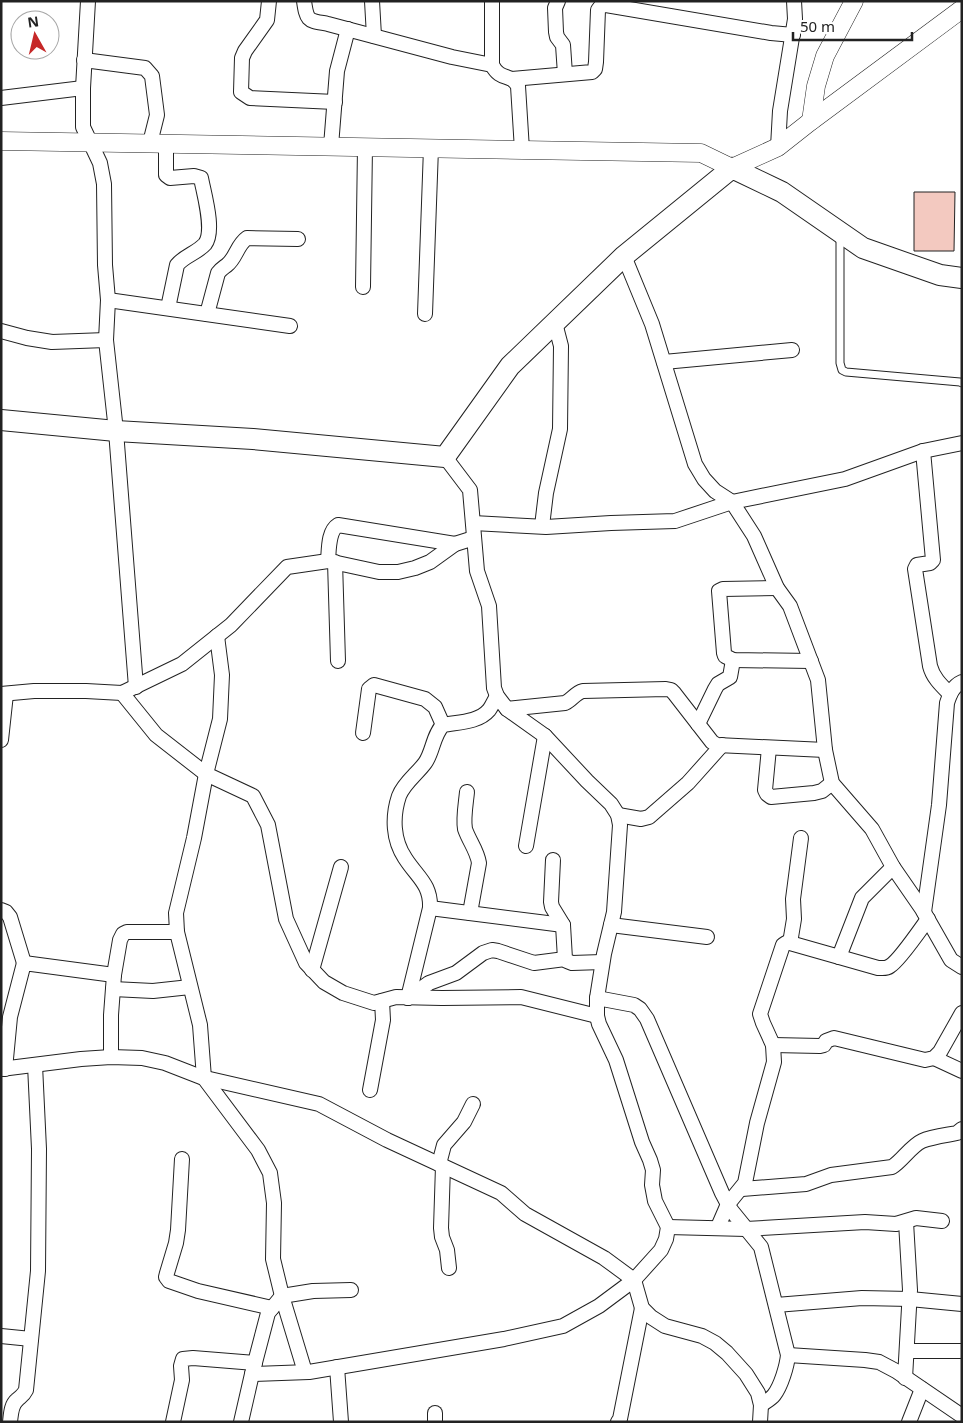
<svg xmlns="http://www.w3.org/2000/svg" width="963" height="1423" font-family="'Noto Sans',sans-serif">
	<rect width="100%" height="100%" fill="#fff"/>
	<polygon fill="#f3c9c0" stroke="#222" points="914,192 955,192 954,251 914,251"/>
	<g fill="none" stroke-linecap="round" stroke-linejoin="round">
		<defs>
			<polyline id="service" points="840,235 840,363 842,370 846,372 960,382 962,383"/>
			<g id="minor">
				<polyline points="88,1 83,88 83,127 100,163 104,184 105,265 108,300 106,340 116,431 136,687"/>
				<polyline points="269,1 267,20 245,51 242,58 241,92 250,98 335,102"/>
				<path d="M304 1C307 22 308 20 328 24L452 57 492 65"/>
				<polyline points="372,1 374,36"/>
				<path d="M492 1V65C501 82 510 72 518 86L522 150"/>
				<polyline points="558,1 555,8 556,32 557,37 563,45 565,74"/>
				<polyline points="84,60 145,68 152,76 157,115 150,143"/>
				<polyline points="512,79 592,72 595,69 596,62 598,10 601,6 606,5 771,33 793,35"/>
				<polyline points="1,98 83,88"/>
				<path d="M166 143V175L170 178 194 176 201 178C204 194 215 231 205 244 197 253 184 256 177 265L168 308"/>
				<polyline points="331,146 337,71 348,29"/>
				<polyline points="778,147 780,111 795,19 794,1"/>
				<polyline points="624,256 652,324 695,464 704,479 715,491 732,502 754,536 777,588 790,606 818,680 825,750 832,783 872,829 893,867 922,909 951,960 962,967"/>
				<polyline points="363,287 365,147"/>
				<polyline points="108,300 290,326"/>
				<path d="M207 314 218 273C221 269 223 268 227 265 236 258 237 245 247 238L298 239"/>
				<polyline points="425,314 431,148"/>
				<polyline points="1,331 27,338 52,342 106,340"/>
				<polyline points="664,362 792,350"/>
				<path d="M923 451 933 560 930 563 917 565 915 569 930 666C933 678 942 686 950 694"/>
				<polyline points="473,523 546,527 611,523 675,521 732,502 845,479 923,451 962,443"/>
				<polyline points="542,526 546,493 560,429 561,346 555,323"/>
				<path d="M328 561C329 550 328 531 338 525L455 544"/>
				<polyline points="335,562 338,661"/>
				<polyline points="777,588 723,589 719,591 724,653 725,656 733,660 811,661"/>
				<polyline points="217,636 222,675 220,719 206,774 194,838 176,913 177,932 200,1025 204,1078 258,1150 270,1173 274,1203 273,1259 282,1296 305,1372"/>
				<polyline points="122,693 156,735 206,774 253,796 268,825 286,919 306,963 324,982 343,993 374,1003 396,997 442,998 521,997 597,1016"/>
				<polyline points="1,694 34,691 86,691 122,693 182,664 231,625 287,567 328,561 379,572 398,572 415,568 430,562 455,544 474,538"/>
				<path d="M507 709 565 703C572 700 575 693 583 691L666 689 671 690 674 693 712 742 717 745 825 750"/>
				<polyline points="698,724 715,689 718,684 730,677 733,660"/>
				<polyline points="363,733 369,689 374,685 425,699 435,707 443,725"/>
				<polyline points="1,740 6,694"/>
				<polyline points="769,748 765,790 767,794 771,797 814,793 822,791 832,783"/>
				<path d="M467 792C466 803 463 818 465 829 469 841 477 850 479 863L470 913"/>
				<polyline points="618,815 641,819 649,817 688,783 722,745"/>
				<polyline points="526,846 545,736"/>
				<polyline points="553,860 551,902 552,907 563,925 565,959 567,961 572,963 602,962"/>
				<polyline points="430,908 563,925"/>
				<polyline points="1,910 6,912 10,917 24,963"/>
				<path d="M924 912 939 805 947 703C950 694 953 686 962 682"/>
				<polyline points="611,925 707,937"/>
				<polyline points="790,943 794,919 793,899 801,838"/>
				<polyline points="839,957 862,898 893,867"/>
				<polyline points="312,970 341,867"/>
				<polyline points="113,989 153,991 190,987"/>
				<path d="M408 998 430 908C431 884 417 877 405 858 393 840 392 817 399 796 404 783 417 774 425 763 433 752 433 735 443 725 457 722 478 723 489 710 492 706 494 701 497 696"/>
				<polyline points="408,998 429,983 456,973 483,953 492,950 498,951 534,963 565,959"/>
				<path d="M597 998 634 1005 640 1009 647 1019 722 1193 731 1210 761 1247 788 1355C787 1366 781 1386 774 1395 771 1399 765 1402 761 1405"/>
				<polyline points="773,1045 820,1046 824,1045 826,1041 834,1038 925,1060 934,1058 940,1052 962,1013"/>
				<polyline points="111,1057 111,1015 114,975 120,940 123,934 127,932 177,932"/>
				<polyline points="934,1058 962,1071"/>
				<polyline points="1,1069 81,1059 111,1057 142,1058 165,1063 201,1077 319,1104 387,1140 501,1193 525,1214 604,1258 634,1280 642,1308 651,1317 665,1326 702,1336 715,1343 727,1353 746,1374 758,1393 761,1405 760,1422"/>
				<polyline points="5,1069 10,1017 24,963 114,975"/>
				<polyline points="370,1090 383,1020 382,1001"/>
				<polyline points="182,1159 178,1230 176,1243 167,1273 166,1277 169,1281 198,1291 272,1308"/>
				<polyline points="439,1164 444,1145 464,1122 473,1104"/>
				<polyline points="443,1166 441,1228 442,1237 447,1250 449,1268"/>
				<path d="M742 1189 806 1184 831 1175 892 1167C902 1161 911 1146 922 1141 931 1137 947 1135 957 1133L962 1129"/>
				<polyline points="668,1227 746,1229 865,1222 896,1224 916,1218 942,1221"/>
				<path d="M718 1227 728 1204 745 1183 757 1123 774 1062 773 1045 763 1023 760 1014 783 945 786 943H790L878 968C883 968 886 969 890 966 899 961 920 930 928 919"/>
				<polyline points="776,1305 862,1298 910,1299 962,1304"/>
				<polyline points="1,1336 31,1339"/>
				<polyline points="907,1351 962,1351"/>
				<polyline points="788,1355 865,1360 879,1362 896,1371 962,1416"/>
				<polyline points="337,1367 341,1422"/>
				<polyline points="252,1374 309,1372 504,1339 563,1326 599,1306 634,1280 661,1250 666,1239 668,1227 655,1201 652,1185 653,1170 650,1160 642,1142 616,1060 599,1024 597,1016 597,998 604,954 614,912 620,825 618,815 611,804 587,781 545,736 507,709 497,696 494,688 489,606 477,571 470,490 445,457"/>
				<polyline points="905,1378 910,1290 906,1222"/>
				<path d="M10 1422C11 1414 11 1405 17 1400 21 1396 23 1396 26 1390L38 1271 39 1149 35 1065"/>
				<polyline points="173,1422 182,1380 181,1366 183,1359 193,1358 255,1363"/>
				<polyline points="241,1422 252,1374 268,1313 282,1296 313,1291 351,1290"/>
				<polyline points="435,1422 435,1413"/>
				<polyline points="618,1422 620,1419 642,1308"/>
				<polyline points="909,1422 922,1389"/>
			</g>
			<g id="tertiary">
				<polyline points="811,121 816,86 825,56 854,1"/>
				<polyline points="1,141 701,153 732,168 778,147 811,121 962,9"/>
			</g>
			<polyline id="secondary" points="1,420 116,431 253,439 445,457 510,366 624,256 732,168 782,192 863,248 940,275 962,278"/>
		</defs>
		<use href="#service" stroke="#222" stroke-width="9"/>
		<use href="#minor" stroke="#222" stroke-width="16"/>
		<use href="#tertiary" stroke="#222" stroke-width="19"/>
		<use href="#secondary" stroke="#222" stroke-width="22"/>
		<use href="#service" stroke="#fff" stroke-width="7"/>
		<use href="#minor" stroke="#fff" stroke-width="14"/>
		<use href="#tertiary" stroke="#fff" stroke-width="18"/>
		<use href="#secondary" stroke="#fff" stroke-width="20"/>
	</g>
	<rect width="963" height="1423" fill="none" stroke="#222222" stroke-width="5"/>
	<g transform="translate(35 35) rotate(352)"><circle r="24" fill="#ffffff" stroke="#a7a7a7"/>
	<path d="M0-4L9 19L0 12L-9 19Z" fill="#c62828"/>
	<text y="-8" font-size="14" font-weight="bold" text-anchor="middle" fill="#222222">N</text>
	</g>
	<path d="M793 32v8h119v-8" fill="none" stroke="#222222" stroke-width="2.5"/>
	<text x="800" y="32" font-size="15" fill="#222222" stroke="#ffffff" stroke-width="4" paint-order="stroke">50 m</text>
</svg>
